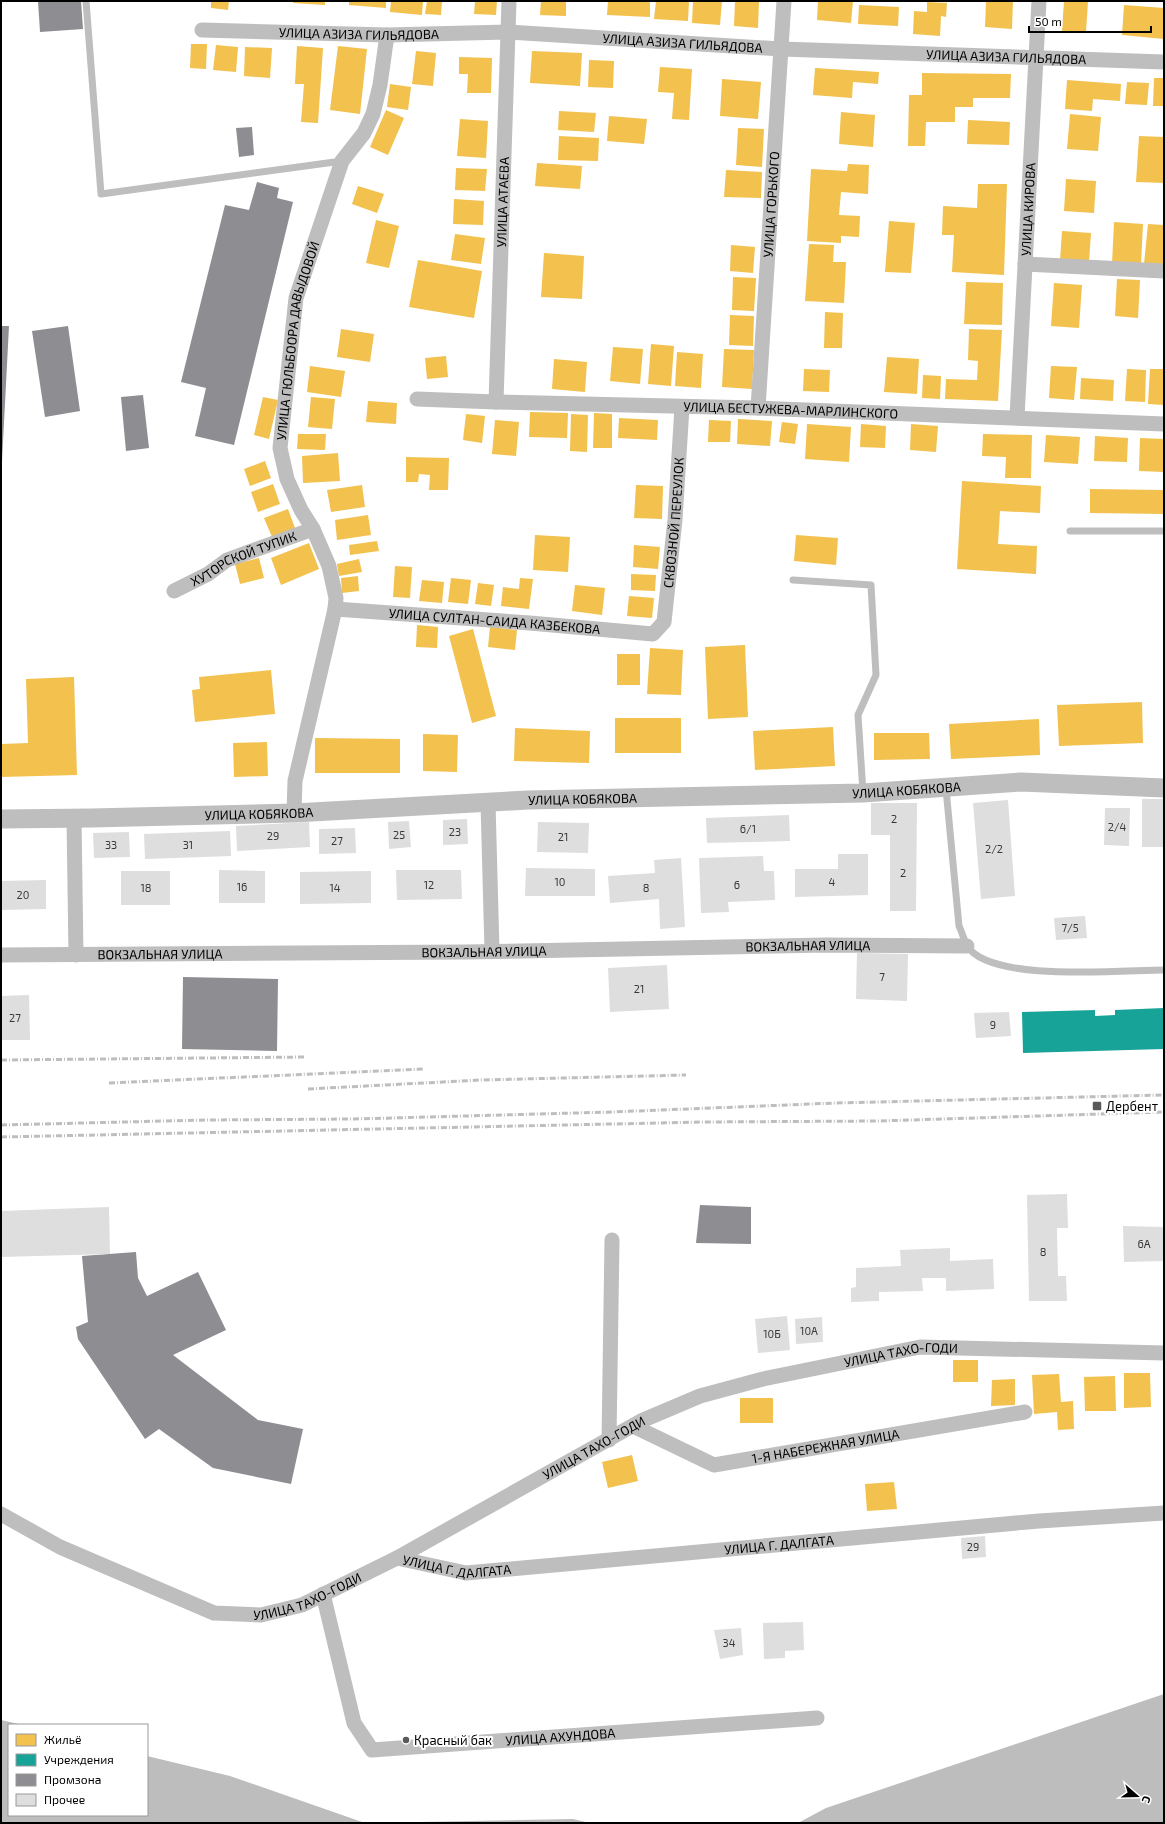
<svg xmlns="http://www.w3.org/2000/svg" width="1165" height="1824" font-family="'Exo 2',sans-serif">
	<rect width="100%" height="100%" fill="#fff"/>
	<g fill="#bdbdbd">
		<polygon points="1164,1694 1164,1823 798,1823 826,1808"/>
		<polygon points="1,1720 23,1725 9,1725 9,1815 147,1815 147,1756 230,1776 365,1823 573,1819 590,1823 1,1823"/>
	</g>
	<g fill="#f2c14e">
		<polygon points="211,1 229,1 228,10 211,8"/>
		<polygon points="293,1 325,1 325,5 293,3"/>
		<polygon points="349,1 386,1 386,8 349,5"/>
		<polygon points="391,1 423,1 422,15 390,12"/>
		<polygon points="427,1 442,1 441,15 425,14"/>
		<polygon points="475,1 497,1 496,15 474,14"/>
		<polygon points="541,1 566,1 566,16 540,15"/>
		<polygon points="608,1 650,1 650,17 607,15"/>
		<polygon points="656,1 689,1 688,21 654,19"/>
		<polygon points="693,1 722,1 720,25 692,23"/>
		<polygon points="735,1 759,1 758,28 734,26"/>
		<polygon points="818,1 853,1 851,23 817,20"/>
		<polygon points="986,1 1013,1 1012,29 985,27"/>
		<polygon points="1064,1 1088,1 1086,32 1062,31"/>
		<polygon points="927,2 947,3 946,17 941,16 940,36 913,34 914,11 927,12"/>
		<polygon points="859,5 899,7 898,26 858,24"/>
		<polygon points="1124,5 1164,8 1164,39 1122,35"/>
		<polygon points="191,44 207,44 206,69 190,68"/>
		<polygon points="216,45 238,47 236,72 213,70"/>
		<polygon points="297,46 323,48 318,123 301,122 304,84 295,84"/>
		<polygon points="338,46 367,49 360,114 330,110"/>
		<polygon points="245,47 272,48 270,78 244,76"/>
		<polygon points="416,51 436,53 433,86 412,84"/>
		<polygon points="532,51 582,53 580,86 530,83"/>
		<polygon points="459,57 492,58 491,93 467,93 468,74 459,74"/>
		<polygon points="589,60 614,61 613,88 588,87"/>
		<polygon points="660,67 692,69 689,120 672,119 674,93 658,92"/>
		<polygon points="815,68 879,72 878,84 853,82 852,98 813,95"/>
		<polygon points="922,73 1011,74 1010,98 973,98 973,107 955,107 955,122 926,122 925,146 908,146 909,95 922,95"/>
		<polygon points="1154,78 1164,78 1164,106 1153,106"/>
		<polygon points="722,79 761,82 758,119 720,116"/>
		<polygon points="1067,80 1121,84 1120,101 1093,99 1092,111 1065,109"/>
		<polygon points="1127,82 1149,83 1147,105 1125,104"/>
		<polygon points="390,84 411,87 408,110 387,107"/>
		<polygon points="386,110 404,118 388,155 370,147"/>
		<polygon points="559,111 596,113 594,132 558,130"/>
		<polygon points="841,112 875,115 873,147 839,144"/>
		<polygon points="1070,114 1101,117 1098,151 1067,149"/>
		<polygon points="609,116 647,119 644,144 607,141"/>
		<polygon points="460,119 488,121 486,158 457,156"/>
		<polygon points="968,120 1010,122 1009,145 967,144"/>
		<polygon points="738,128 764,129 762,167 736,165"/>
		<polygon points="559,136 599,138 598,161 558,160"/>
		<polygon points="1139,136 1164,137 1164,183 1136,182"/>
		<polygon points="537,163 582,166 580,189 535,186"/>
		<polygon points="848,164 869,165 868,194 841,192 839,215 860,216 859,237 841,236 841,243 807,241 811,169 847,171"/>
		<polygon points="456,168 487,169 485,191 455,190"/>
		<polygon points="726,170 762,172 761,198 724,197"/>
		<polygon points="1066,179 1096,181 1094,213 1064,211"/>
		<polygon points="978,184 1007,184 1004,275 952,272 954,235 942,235 943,206 977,208"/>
		<polygon points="358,186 384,194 377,213 352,204"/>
		<polygon points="454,199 484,201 483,225 453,224"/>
		<polygon points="376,220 399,226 389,268 366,263"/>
		<polygon points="889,221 915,223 911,273 885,272"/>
		<polygon points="1114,222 1143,224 1141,265 1112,264"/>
		<polygon points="1148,224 1164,225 1164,265 1144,264"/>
		<polygon points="1062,231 1091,233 1089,262 1060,261"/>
		<polygon points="455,234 485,238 481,264 451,260"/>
		<polygon points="809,244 834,245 833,262 846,262 844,303 805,301"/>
		<polygon points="731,245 755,247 753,273 730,271"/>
		<polygon points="544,253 584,256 582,299 541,297"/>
		<polygon points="418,260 482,271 474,318 409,307"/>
		<polygon points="733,277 756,278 754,311 732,310"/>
		<polygon points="1117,279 1140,280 1138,318 1115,316"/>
		<polygon points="966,282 1003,283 1002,325 964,324"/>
		<polygon points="1054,283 1082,285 1079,328 1051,326"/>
		<polygon points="825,312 843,313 842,348 824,348"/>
		<polygon points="730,315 754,316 753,346 729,345"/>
		<polygon points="341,329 374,334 370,362 337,357"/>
		<polygon points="969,329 1002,330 998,401 945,399 946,379 977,380 978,361 968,360"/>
		<polygon points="651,344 674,346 671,386 648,384"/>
		<polygon points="613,347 643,349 640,384 610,381"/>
		<polygon points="724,349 754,350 752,389 722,387"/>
		<polygon points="677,352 703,354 701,388 675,386"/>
		<polygon points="446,356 448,377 427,379 425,358"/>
		<polygon points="887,357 919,359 917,394 884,392"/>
		<polygon points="554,359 587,362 585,392 552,389"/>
		<polygon points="310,366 345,371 341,397 307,392"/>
		<polygon points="1051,366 1077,367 1074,400 1049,398"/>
		<polygon points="804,369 830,370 829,392 803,391"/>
		<polygon points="1127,369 1146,370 1145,402 1125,401"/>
		<polygon points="1150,369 1164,369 1164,405 1148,404"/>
		<polygon points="923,375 941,376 940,399 922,398"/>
		<polygon points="1081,378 1114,380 1113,401 1080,399"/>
		<polygon points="263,397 278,400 269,439 254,435"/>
		<polygon points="311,397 335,399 332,429 308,427"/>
		<polygon points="368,401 397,403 396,424 366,422"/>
		<polygon points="530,412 568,413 567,438 529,437"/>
		<polygon points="594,413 612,414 612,448 593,448"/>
		<polygon points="466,414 485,416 482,443 463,440"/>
		<polygon points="571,414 588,415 587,452 570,451"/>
		<polygon points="619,418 658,420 657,440 618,438"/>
		<polygon points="738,419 772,421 770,446 737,444"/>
		<polygon points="495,420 519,422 516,456 492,454"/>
		<polygon points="709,420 731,421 730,442 708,442"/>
		<polygon points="782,422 798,424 795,444 779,442"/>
		<polygon points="807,424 851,427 849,462 805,459"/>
		<polygon points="861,424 886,426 885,448 860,447"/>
		<polygon points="911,424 938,426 936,452 910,450"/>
		<polygon points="298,434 326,434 325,450 297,449"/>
		<polygon points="983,434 1032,435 1031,478 1005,478 1006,457 982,456"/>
		<polygon points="1046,435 1080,437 1078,464 1044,462"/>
		<polygon points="1095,436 1128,438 1127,462 1094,461"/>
		<polygon points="1140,438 1164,439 1164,472 1139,471"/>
		<polygon points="338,453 340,481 303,483 302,456"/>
		<polygon points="406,457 449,458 448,490 429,490 430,475 419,474 418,482 406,482"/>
		<polygon points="265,461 271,478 250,486 244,469"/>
		<polygon points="962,481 1041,486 1040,513 1000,511 998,544 1037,546 1036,574 957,569"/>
		<polygon points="273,484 280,504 258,512 251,492"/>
		<polygon points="362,485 365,507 331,512 327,490"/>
		<polygon points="636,485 663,486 662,519 634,518"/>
		<polygon points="1090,489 1164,490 1164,514 1090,513"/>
		<polygon points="288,509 295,528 272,537 264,518"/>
		<polygon points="368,515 371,535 337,540 335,520"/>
		<polygon points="535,535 570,537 568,572 533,570"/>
		<polygon points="796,535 838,538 836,565 794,561"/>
		<polygon points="377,541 379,551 350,555 349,545"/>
		<polygon points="309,543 319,569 281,585 271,558"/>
		<polygon points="634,545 660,547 658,569 633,567"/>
		<polygon points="259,558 264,578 240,584 235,564"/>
		<polygon points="359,559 362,572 339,576 337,564"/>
		<polygon points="395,566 412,567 410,598 393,597"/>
		<polygon points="631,574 656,575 655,591 631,590"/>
		<polygon points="358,576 359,591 342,593 341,578"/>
		<polygon points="451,578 471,580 468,604 448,602"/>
		<polygon points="520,578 533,579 529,609 501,606 503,587 519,589"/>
		<polygon points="422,580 444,582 442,603 419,601"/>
		<polygon points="478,583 494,585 491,606 475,604"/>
		<polygon points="575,585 605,588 602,615 572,611"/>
		<polygon points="629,596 654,598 652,618 627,616"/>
		<polygon points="417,625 438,627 437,648 416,647"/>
		<polygon points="490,627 517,630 515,650 488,647"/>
		<polygon points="473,629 496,716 472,723 449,636"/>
		<polygon points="745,645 748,717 708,719 705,647"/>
		<polygon points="650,648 683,650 681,695 647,694"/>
		<rect x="617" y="654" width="23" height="31"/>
		<polygon points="271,670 275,714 195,722 192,690 200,689 199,677"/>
		<polygon points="74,677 77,775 1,777 1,744 28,743 26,679"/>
		<polygon points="1142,702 1143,743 1059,746 1057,705"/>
		<rect x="615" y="718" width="66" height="35"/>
		<polygon points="1039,719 1040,755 951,759 949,724"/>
		<polygon points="833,727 835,766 755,770 753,731"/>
		<polygon points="515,728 590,731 589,763 514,761"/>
		<polygon points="874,733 929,733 930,759 874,760"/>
		<polygon points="423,734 458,735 457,772 423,771"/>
		<polygon points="315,738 400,739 400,773 315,773"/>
		<polygon points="267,742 268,776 234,777 233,743"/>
		<rect x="953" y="1360" width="25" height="22"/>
		<polygon points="1124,1373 1150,1373 1151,1407 1124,1408"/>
		<polygon points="1059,1374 1061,1402 1073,1401 1074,1429 1058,1430 1057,1412 1034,1414 1032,1375"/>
		<polygon points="1115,1376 1116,1411 1085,1411 1084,1377"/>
		<polygon points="1015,1379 1015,1405 991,1406 992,1380"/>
		<rect x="740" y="1398" width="33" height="25"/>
		<polygon points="632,1455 638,1481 608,1488 602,1462"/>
		<polygon points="894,1482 897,1509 867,1511 865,1484"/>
	</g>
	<polygon fill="#17a398" points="1164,1008 1164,1049 1023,1053 1022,1012 1095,1010 1095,1016 1115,1015 1115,1010"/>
	<g fill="#8d8d92">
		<polygon points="38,1 81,1 83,29 40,32"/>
		<polygon points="252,127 254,155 239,157 236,128"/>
		<polygon points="257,182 279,188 277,198 293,202 234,445 195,436 206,388 181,382 225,205 249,210"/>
		<polygon points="1,326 9,326 2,461 1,461"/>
		<polygon points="68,326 80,411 45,417 32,331"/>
		<polygon points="143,395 149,448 126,451 121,397"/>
		<polygon points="183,977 278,979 277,1051 182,1049"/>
		<polygon points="700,1205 751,1207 751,1244 696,1243"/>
		<polygon points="136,1252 138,1278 147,1296 198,1272 226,1330 173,1355 258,1420 303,1429 291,1484 213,1468 159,1429 145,1439 78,1339 76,1327 88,1322 82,1256"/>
	</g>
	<g fill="#dedede">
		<rect x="1142" y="799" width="22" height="48"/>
		<polygon points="1008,800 1015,896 981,899 973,803"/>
		<polygon points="871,803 917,803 916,911 890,911 890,835 871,835"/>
		<polygon points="1105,808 1130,808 1129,846 1104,845"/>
		<polygon points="789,815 790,841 707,843 706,818"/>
		<polygon points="467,819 468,844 443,845 443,820"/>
		<polygon points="409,821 411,847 389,849 388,822"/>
		<polygon points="309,822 310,847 237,851 236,826"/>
		<polygon points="538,822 589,823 588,853 537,852"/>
		<polygon points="355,828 356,853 319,854 319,829"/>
		<polygon points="230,831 231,856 145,859 144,834"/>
		<polygon points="129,832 130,857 94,858 93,833"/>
		<polygon points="838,854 868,854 868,895 795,897 795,869 838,869"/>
		<polygon points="763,856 764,871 774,871 775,900 728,902 729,912 701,913 699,858"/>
		<polygon points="681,858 685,927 660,929 659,899 610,903 608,876 655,873 654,860"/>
		<polygon points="526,868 595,869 595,896 525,896"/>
		<polygon points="219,870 265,871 265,903 219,903"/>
		<polygon points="396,870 461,870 462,899 397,900"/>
		<rect x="121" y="871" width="49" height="34"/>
		<polygon points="371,871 371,903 300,904 300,872"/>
		<polygon points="46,880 46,909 1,910 1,881"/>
		<polygon points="1085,916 1087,938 1056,940 1054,918"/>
		<polygon points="857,953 908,954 907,1001 856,999"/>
		<polygon points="667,965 669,1009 610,1012 608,968"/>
		<polygon points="29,995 30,1040 1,1040 1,996"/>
		<polygon points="1009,1012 1011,1036 976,1038 974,1013"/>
		<polygon points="1067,1194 1068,1228 1057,1228 1058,1276 1066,1276 1067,1301 1029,1301 1027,1195"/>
		<polygon points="109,1207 110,1254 1,1257 1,1211"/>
		<polygon points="1123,1226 1164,1227 1164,1261 1124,1262"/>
		<polygon points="950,1248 950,1261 993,1259 994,1289 946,1291 946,1278 922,1278 923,1291 879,1292 879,1301 851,1302 851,1288 856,1287 856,1268 901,1266 900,1250"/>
		<polygon points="787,1316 790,1350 758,1353 755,1319"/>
		<polygon points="822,1317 823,1342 796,1344 795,1319"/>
		<polygon points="985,1536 986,1557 962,1559 961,1538"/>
		<polygon points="803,1622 804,1650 785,1651 785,1658 764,1659 763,1623"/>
		<polygon points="741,1628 743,1655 720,1659 714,1630"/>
	</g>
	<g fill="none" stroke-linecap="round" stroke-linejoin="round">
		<g stroke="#bebebe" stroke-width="7">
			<polyline points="86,1 101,194 342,161"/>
			<polyline points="1070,531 1164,531"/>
			<polyline points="793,580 871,585 876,675 858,715 863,793"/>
			<path d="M946 789 959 926C962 932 964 940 967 946 991 983 1123 970 1164 970"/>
		</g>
		<g stroke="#bebebe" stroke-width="15">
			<path id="s1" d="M202 30 387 35 508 32 781 49 1164 62"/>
			<polyline points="1025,264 1164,271"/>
			<path id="s2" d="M417 399 496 402 758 408 1164 424"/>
			<path id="s3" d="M496 402 509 1"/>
			<path id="s4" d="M758 408 784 1"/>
			<path id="s5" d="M1017 417 1039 1"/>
			<path id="s6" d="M174 591 208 574 227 560 313 529"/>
			<path id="s7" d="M335 609 530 623 653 634 664 622 675 520 682 407"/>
			<polyline points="488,803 492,951"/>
			<path id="s8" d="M294 813 295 781 335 609 336 598 329 566 313 529 301 510 287 479 280 448 296 298 342 161 364 133 373 114 380 85 387 35"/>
			<polyline points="74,818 76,955"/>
			<path id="s9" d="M1 955 466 952 826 945 967 946"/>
			<path id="s10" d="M633 1426 714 1465 1025 1412"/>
			<polyline points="609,1440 612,1240"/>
			<path id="s11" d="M1 1514 60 1547 214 1613 261 1615 302 1605 397 1558 641 1421 700 1396 763 1379 920 1347 1164 1353"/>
			<path id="s12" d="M397 1558 466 1573 1039 1521 1164 1513"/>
			<path id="s13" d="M323 1594 354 1723 372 1750 817 1718"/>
		</g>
		<path stroke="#bebebe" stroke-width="19" id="s14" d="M1 819 92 818 294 813 528 800 863 793 1021 782 1164 788"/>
		<g stroke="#bebebe" stroke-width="3" stroke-dasharray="6 2 1 2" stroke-linecap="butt">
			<polyline points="1,1060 306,1057"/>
			<polyline points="109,1083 424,1069"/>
			<polyline points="308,1089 481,1080 686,1075"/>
			<polyline points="1,1125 206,1120 354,1119 612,1112 836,1103 1164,1095"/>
			<polyline points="1,1137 705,1122 879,1121 1164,1112"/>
		</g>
	</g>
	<g fill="#595959" stroke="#fff" stroke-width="1.5">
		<rect x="1092" y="1101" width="10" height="10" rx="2"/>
		<circle cx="406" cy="1740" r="4"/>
	</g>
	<g text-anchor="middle" stroke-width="4" stroke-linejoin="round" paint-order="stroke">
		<g font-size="11" fill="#383838">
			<text x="894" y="823">2</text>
			<text x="1117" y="831">2/4</text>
			<text x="748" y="833">6/1</text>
			<text x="455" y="836">23</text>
			<text x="399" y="839">25</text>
			<text x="273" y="840">29</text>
			<text x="563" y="841">21</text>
			<text x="337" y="845">27</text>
			<text x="111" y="849">33</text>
			<text x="188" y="849">31</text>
			<text x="994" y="853">2/2</text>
			<text x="903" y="877">2</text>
			<text x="560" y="886">10</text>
			<text x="832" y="886">4</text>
			<text x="429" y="889">12</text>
			<text x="737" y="889">6</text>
			<text x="242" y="891">16</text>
			<text x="146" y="892">18</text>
			<text x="335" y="892">14</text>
			<text x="646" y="892">8</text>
			<text x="23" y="899">20</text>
			<text x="1070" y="932">7/5</text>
			<text x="882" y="981">7</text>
			<text x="639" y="993">21</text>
			<text x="15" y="1022">27</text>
			<text x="993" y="1029">9</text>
			<text x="1144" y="1248">6А</text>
			<text x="1043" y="1256">8</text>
			<text x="809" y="1335">10А</text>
			<text x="772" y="1338">10Б</text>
			<text x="973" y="1551">29</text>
			<text x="729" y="1647">34</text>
		</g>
		<g font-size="13" fill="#000" stroke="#fff">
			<text dy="5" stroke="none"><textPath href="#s1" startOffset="157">УЛИЦА АЗИЗА ГИЛЬЯДОВА</textPath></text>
			<text dy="5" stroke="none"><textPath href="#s1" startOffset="481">УЛИЦА АЗИЗА ГИЛЬЯДОВА</textPath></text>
			<text dy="5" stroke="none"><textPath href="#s1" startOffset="805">УЛИЦА АЗИЗА ГИЛЬЯДОВА</textPath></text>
			<text dy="5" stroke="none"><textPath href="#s3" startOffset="200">УЛИЦА АТАЕВА</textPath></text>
			<text dy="5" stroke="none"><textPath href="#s4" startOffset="204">УЛИЦА ГОРЬКОГО</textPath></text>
			<text dy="5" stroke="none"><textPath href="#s5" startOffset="208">УЛИЦА КИРОВА</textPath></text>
			<text dy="5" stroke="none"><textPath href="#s8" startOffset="490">УЛИЦА ГЮЛЬБООРА ДАВЫДОВОЙ</textPath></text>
			<text dy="5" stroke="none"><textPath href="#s2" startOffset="374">УЛИЦА БЕСТУЖЕВА-МАРЛИНСКОГО</textPath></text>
			<text dy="5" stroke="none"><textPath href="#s7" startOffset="435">СКВОЗНОЙ ПЕРЕУЛОК</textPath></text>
			<text dy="5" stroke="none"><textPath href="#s6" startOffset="77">ХУТОРСКОЙ ТУПИК</textPath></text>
			<text dy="5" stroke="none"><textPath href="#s7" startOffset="160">УЛИЦА СУЛТАН-САИДА КАЗБЕКОВА</textPath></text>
			<text dy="5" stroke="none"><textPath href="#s14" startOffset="906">УЛИЦА КОБЯКОВА</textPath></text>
			<text dy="5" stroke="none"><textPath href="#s14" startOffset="582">УЛИЦА КОБЯКОВА</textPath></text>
			<text dy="5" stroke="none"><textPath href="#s14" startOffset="258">УЛИЦА КОБЯКОВА</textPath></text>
			<text dy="5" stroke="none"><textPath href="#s9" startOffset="807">ВОКЗАЛЬНАЯ УЛИЦА</textPath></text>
			<text dy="5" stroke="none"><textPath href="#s9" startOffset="483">ВОКЗАЛЬНАЯ УЛИЦА</textPath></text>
			<text dy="5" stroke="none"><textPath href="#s9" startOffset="159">ВОКЗАЛЬНАЯ УЛИЦА</textPath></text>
			<text dy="5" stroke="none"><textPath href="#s11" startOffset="980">УЛИЦА ТАХО-ГОДИ</textPath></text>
			<text dy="5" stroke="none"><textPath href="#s10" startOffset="203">1-Я НАБЕРЕЖНАЯ УЛИЦА</textPath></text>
			<text dy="5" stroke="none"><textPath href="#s11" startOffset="656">УЛИЦА ТАХО-ГОДИ</textPath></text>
			<text dy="5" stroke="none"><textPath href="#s12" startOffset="385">УЛИЦА Г. ДАЛГАТА</textPath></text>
			<text dy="5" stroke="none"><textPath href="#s12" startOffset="61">УЛИЦА Г. ДАЛГАТА</textPath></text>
			<text dy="5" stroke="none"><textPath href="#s11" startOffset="332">УЛИЦА ТАХО-ГОДИ</textPath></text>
			<text dy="5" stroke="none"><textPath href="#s13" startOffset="354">УЛИЦА АХУНДОВА</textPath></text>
		</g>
		<g font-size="13" fill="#000" stroke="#fff" text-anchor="start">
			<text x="1106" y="1111">Дербент</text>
			<text x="414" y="1745">Красный бак</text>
		</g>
	</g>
	<rect width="1165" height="1824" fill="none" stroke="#000000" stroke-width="4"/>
	<rect x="8" y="1724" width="140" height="92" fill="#ffffff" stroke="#999999"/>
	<rect x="16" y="1734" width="20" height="12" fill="#f2c14e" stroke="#999999"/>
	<text x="44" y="1744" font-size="12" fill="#000000">Жильё</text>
	<rect x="16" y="1754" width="20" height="12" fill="#17a398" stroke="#999999"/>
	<text x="44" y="1764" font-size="12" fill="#000000">Учреждения</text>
	<rect x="16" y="1774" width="20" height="12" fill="#8d8d92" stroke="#999999"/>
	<text x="44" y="1784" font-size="12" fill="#000000">Промзона</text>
	<rect x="16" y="1794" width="20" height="12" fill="#dedede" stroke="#999999"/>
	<text x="44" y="1804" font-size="12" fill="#000000">Прочее</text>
	<g transform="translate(1137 1796) rotate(110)" stroke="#ffffff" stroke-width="3" paint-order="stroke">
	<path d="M0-3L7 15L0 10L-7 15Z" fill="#000000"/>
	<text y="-6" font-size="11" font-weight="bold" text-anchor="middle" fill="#000000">С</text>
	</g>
	<path d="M1029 26v6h122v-6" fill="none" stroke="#000000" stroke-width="2"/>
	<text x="1035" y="26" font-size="12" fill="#000000" stroke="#ffffff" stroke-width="3" paint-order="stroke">50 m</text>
</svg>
